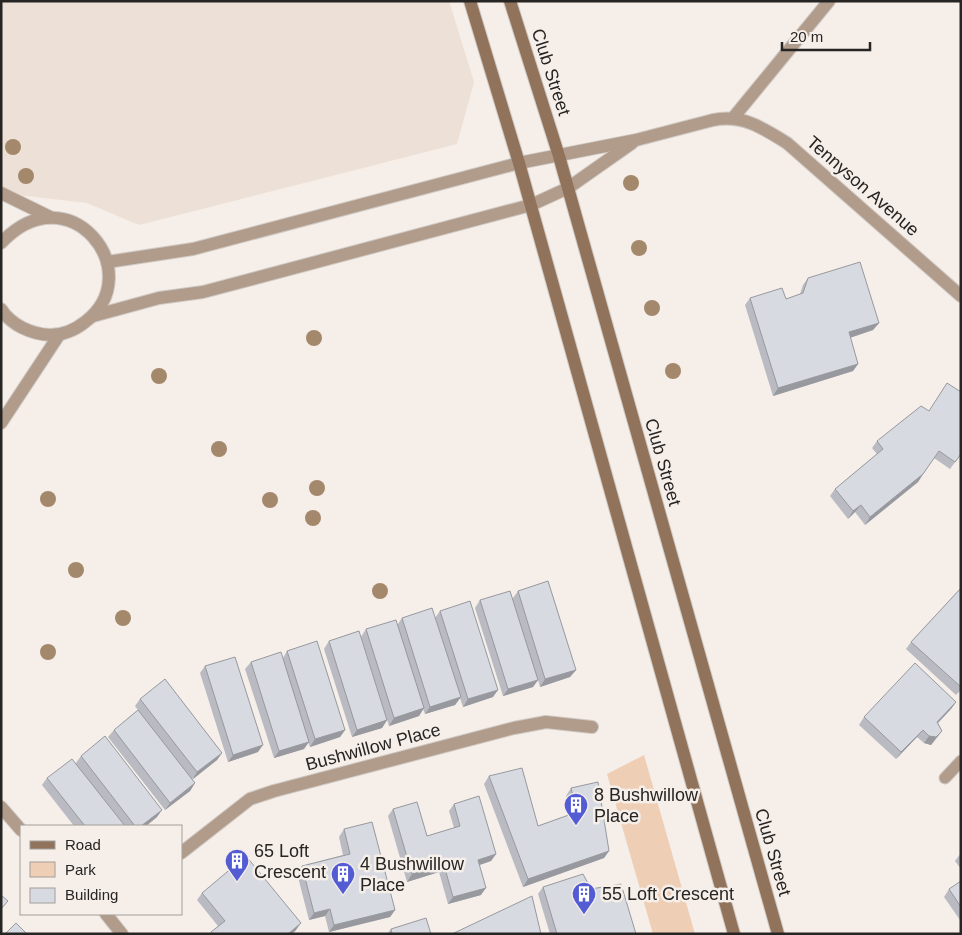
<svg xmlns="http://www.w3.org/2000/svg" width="962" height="935" font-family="Helvetica,sans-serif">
	<rect width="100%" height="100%" fill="#f5eee9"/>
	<polygon fill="#ede0d6" points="1,1 449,1 474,82 457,144 139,225 87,203 18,195 1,189"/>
	<polygon fill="#eeceb5" points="644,755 695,934 653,934 607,774"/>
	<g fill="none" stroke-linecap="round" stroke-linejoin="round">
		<defs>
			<polyline id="lane" points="945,778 961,761"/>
			<g id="street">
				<polyline points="733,118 829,1"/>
				<polyline points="1,193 50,217"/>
				<path d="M1 243C69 170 150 273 85 322 75 330 63 335 50 335 31 334 11 325 1 309"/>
				<path d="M107 262 193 249 519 163 636 140 713 120C742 114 763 128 787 143L961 296"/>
				<polyline points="93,316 159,298 203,292 531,205 568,188 632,143"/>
				<polyline points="1,423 59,335"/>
				<polyline points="1,807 21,830"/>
				<polyline points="181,853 250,799 274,791 514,728 546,722 592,727"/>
				<polyline points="106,914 122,934"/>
			</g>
			<g id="secondary">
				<polyline points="470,1 519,163 734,934"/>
				<polyline points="510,1 559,156 778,934"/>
			</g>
		</defs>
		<use href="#lane" stroke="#d0cac5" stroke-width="13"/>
		<use href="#street" stroke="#d0cac5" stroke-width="14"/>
		<use href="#secondary" stroke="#d0cac5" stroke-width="14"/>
		<use href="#lane" stroke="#b19c8b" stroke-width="11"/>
		<use href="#street" stroke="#b19c8b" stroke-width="12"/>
		<use href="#secondary" stroke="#91735b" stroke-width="12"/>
	</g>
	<g fill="#a4886c">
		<circle cx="13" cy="147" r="8"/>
		<circle cx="26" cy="176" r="8"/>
		<circle cx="631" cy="183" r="8"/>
		<circle cx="639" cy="248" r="8"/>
		<circle cx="652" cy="308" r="8"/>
		<circle cx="314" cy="338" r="8"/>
		<circle cx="673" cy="371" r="8"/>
		<circle cx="159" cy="376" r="8"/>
		<circle cx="219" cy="449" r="8"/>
		<circle cx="317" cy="488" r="8"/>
		<circle cx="48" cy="499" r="8"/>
		<circle cx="270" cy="500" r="8"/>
		<circle cx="313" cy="518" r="8"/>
		<circle cx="76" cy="570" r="8"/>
		<circle cx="380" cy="591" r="8"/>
		<circle cx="123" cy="618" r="8"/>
		<circle cx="48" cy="652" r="8"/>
	</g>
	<g fill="#babbc2">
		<polygon points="808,278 879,323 873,330 850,338 858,364 853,371 773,396 745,305 750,298 786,299 800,294 803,285"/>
		<polygon points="928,411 961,454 950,469 934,458 918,482 865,525 855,512 848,519 830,496 835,489 877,454 872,448 877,441"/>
		<polygon points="961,588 961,690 956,695 906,649 911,642"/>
		<polygon points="518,591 576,670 570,677 540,687 538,680 533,687 503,696 475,608 480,600 513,598"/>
		<polygon points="440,611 493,697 463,707 460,698 455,705 425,714 423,709 419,716 389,726 361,637 366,629 398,624 402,618 435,618"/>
		<polygon points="329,641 387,720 382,728 352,737 324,649"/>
		<polygon points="287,651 345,730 340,737 310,747 308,742 304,749 274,758 245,669 251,662 283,658"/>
		<polygon points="205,666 258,752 228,762 200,673"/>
		<polygon points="140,699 222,753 217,760 192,779 195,783 190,791 165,810 108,737 114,730 138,710 135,706"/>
		<polygon points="956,702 951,709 938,723 942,731 931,745 924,743 917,737 896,759 859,725 864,717"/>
		<polygon points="81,756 157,817 146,826 74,826 42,785 47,778 76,763"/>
		<polygon points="489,776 538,826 570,815 566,796 571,788 609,851 604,858 523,887 484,784"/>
		<polygon points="454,804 496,854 491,861 480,865 481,895 448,904 439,872 407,882 388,816 393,809 427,836 454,828 449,811"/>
		<polygon points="344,829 395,910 390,917 329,932 325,916 309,920 297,873 302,866 343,855 339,837"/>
		<polygon points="961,853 961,869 955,861"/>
		<polygon points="961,881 961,920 960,920 944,897 949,889"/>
		<polygon points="543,887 591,889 636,934 550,934 538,894"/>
		<polygon points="202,893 296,930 292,934 210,934 218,926 197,900"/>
		<polygon points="391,929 431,934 387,934"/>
	</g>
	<g fill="#97999e">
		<polygon points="879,323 873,330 843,340 849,332"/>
		<polygon points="858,364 853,371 773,396 778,388"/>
		<polygon points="923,474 918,482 865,525 870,517"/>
		<polygon points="861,505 855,512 848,519 853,511"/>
		<polygon points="576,670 570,677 540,687 545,679"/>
		<polygon points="538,680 533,687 503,696 508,689"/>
		<polygon points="498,690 493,697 463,707 468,699"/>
		<polygon points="461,697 455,705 425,714 430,707"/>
		<polygon points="956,702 951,709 932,729 937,722"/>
		<polygon points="424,708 419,716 389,726 394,718"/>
		<polygon points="387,720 382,728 352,737 357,730"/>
		<polygon points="345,730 340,737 310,747 315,739"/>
		<polygon points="923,730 917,737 896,759 901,752"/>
		<polygon points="942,731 931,745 924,743 929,736"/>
		<polygon points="309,742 304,749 274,758 279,751"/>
		<polygon points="263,745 258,752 228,762 233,755"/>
		<polygon points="222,753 217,760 192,780 197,772"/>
		<polygon points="195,783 190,791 165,810 170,803"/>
		<polygon points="162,810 157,817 146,826 141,826"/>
		<polygon points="609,851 604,858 523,887 528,879"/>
		<polygon points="496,854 491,861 473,867 478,860"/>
		<polygon points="444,865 439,872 407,882 412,874"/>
		<polygon points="486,888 481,895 448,904 453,897"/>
		<polygon points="330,909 325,916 309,920 314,913"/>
		<polygon points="395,910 390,917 329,932 334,925"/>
		<polygon points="301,923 296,930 292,934 288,934"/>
	</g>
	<g fill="#d8dae1" stroke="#97999e">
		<polygon points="860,262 879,323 849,332 858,364 778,388 750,298 782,288 786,299 803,293 808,278"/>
		<polygon points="947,383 961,392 961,454 955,462 939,451 923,474 870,517 861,505 853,511 835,489 883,449 877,441 921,406 929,411"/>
		<polygon points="548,581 576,670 545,679 518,591"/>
		<polygon points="961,588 961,687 911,642"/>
		<polygon points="510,591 538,680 508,689 480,600"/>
		<polygon points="470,601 498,690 468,699 440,611"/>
		<polygon points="432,608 461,697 430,707 402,618"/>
		<polygon points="396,620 424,708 394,718 366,629"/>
		<polygon points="359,631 387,720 357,730 329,641"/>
		<polygon points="317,641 345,730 315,739 287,651"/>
		<polygon points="281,652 309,742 279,751 251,662"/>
		<polygon points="235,657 263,745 233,755 205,666"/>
		<polygon points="915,663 956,702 937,722 942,731 936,737 929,736 923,730 901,752 864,717"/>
		<polygon points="165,679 222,753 197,772 140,699"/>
		<polygon points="138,710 195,783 170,803 114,730"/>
		<polygon points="105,736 162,810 141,826 135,826 81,756"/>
		<polygon points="72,759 125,826 85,826 47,778"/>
		<polygon points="522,768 538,826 577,812 571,788 598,782 609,851 528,879 489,776"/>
		<polygon points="479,796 496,854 478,860 486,888 453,897 444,865 412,874 393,809 417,802 427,836 460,826 454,804"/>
		<polygon points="372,822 395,910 334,925 330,909 314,913 302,866 350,854 344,829"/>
		<polygon points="246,856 301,923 288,934 212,934 211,932 225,921 202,893"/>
		<polygon points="583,874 591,889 621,884 636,934 557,934 543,887"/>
		<polygon points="961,881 961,907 949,889"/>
		<polygon points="1,895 8,901 1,909"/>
		<polygon points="532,896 541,934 452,934"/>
		<polygon points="426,918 431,934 392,934 391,929"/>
		<polygon points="16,923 27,934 5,934"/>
	</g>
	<defs>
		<symbol id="building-pin" viewBox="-11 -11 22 30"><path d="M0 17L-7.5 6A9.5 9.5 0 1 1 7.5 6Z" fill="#545cd3" stroke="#f5eee9"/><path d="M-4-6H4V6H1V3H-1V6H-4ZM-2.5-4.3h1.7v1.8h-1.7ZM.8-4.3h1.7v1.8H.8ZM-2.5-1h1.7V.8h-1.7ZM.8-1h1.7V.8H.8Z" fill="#fff"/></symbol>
	</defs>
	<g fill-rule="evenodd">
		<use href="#building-pin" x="562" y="791" width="28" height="38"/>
		<use href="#building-pin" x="223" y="847" width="28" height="38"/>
		<use href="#building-pin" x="329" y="860" width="28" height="38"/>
		<use href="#building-pin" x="570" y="880" width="28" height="38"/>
	</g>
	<g text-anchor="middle" stroke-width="5" stroke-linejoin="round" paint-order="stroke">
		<g font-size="18" fill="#272523" stroke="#f5eee9">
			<text transform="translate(551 72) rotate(72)" y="6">Club Street</text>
			<text transform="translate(863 186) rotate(41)" y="6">Tennyson Avenue</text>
			<text transform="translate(663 462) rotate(74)" y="6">Club Street</text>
			<text transform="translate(373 747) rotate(-15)" y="6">Bushwillow Place</text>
			<text transform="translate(773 852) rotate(74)" y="6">Club Street</text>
		</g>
		<g font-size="18" fill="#272523" stroke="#f5eee9" text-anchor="start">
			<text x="594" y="801">8 Bushwillow<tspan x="594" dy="21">Place</tspan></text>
			<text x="254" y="857">65 Loft<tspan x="254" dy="21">Crescent</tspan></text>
			<text x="360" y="870">4 Bushwillow<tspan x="360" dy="21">Place</tspan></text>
			<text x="602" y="900">55 Loft Crescent</text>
		</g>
	</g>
	<rect width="962" height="935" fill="none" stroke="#272523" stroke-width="5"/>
	<rect x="20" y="825" width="162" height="90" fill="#f5eee9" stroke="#a39e9a"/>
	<rect x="30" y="841" width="25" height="8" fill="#91735b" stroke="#a39e9a"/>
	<text x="65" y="850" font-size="15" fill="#272523">Road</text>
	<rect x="30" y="862" width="25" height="15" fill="#eeceb5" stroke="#a39e9a"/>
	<text x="65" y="875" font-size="15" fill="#272523">Park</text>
	<rect x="30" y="888" width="25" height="15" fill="#d8dae1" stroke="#a39e9a"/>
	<text x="65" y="900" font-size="15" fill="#272523">Building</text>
	<path d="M782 42v8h88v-8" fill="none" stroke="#272523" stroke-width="2.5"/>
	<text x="790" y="42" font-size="15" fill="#272523" stroke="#f5eee9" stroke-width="4" paint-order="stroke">20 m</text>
</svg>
